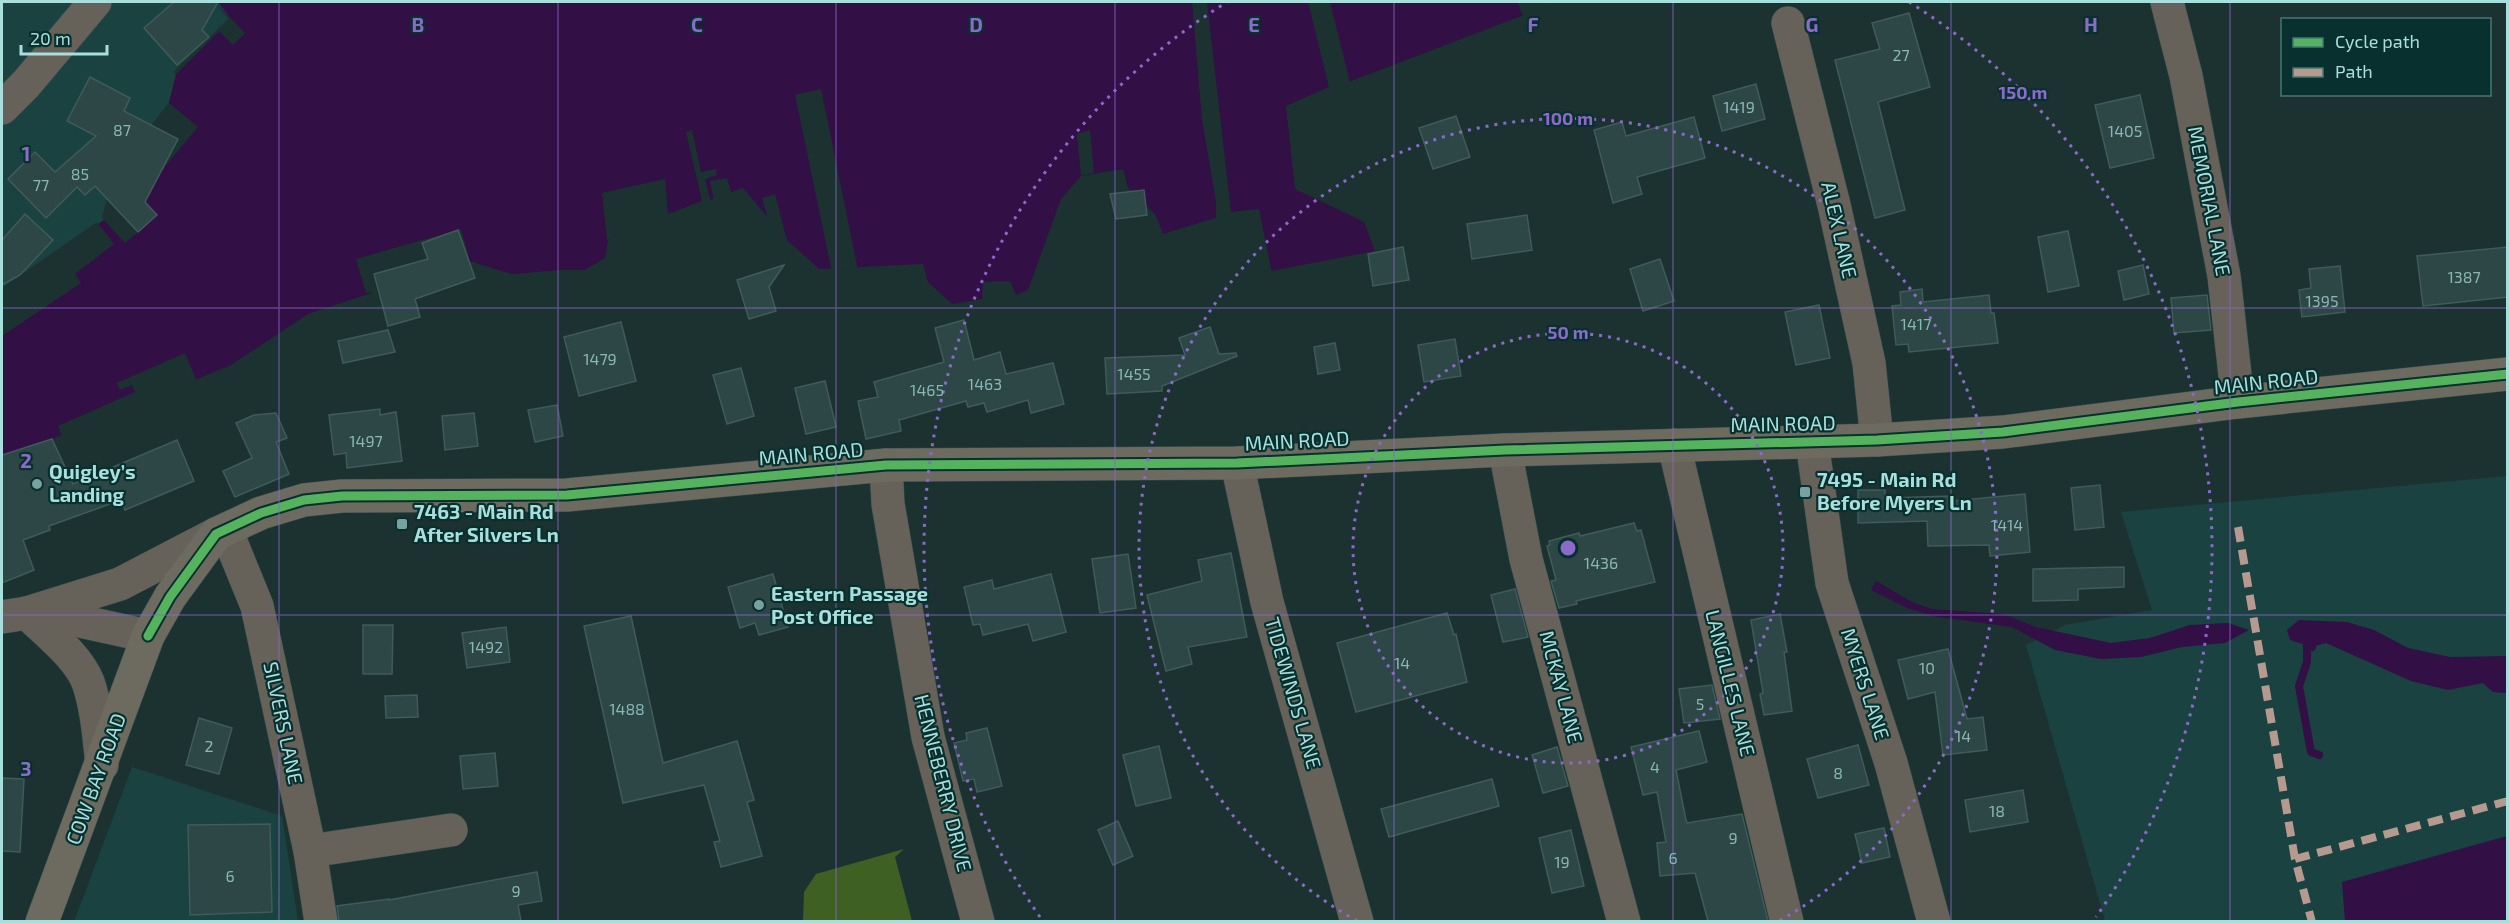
<svg xmlns="http://www.w3.org/2000/svg" width="2509" height="923" font-family="'Exo 2',sans-serif">
	<rect width="100%" height="100%" fill="#1c3231"/>
	<g fill="#1a4241">
		<polygon points="2,2 218,2 232,19 176,74 169,103 124,160 104,220 2,292"/>
		<polygon points="2507,476 2507,921 2105,921 2026,645 2065,625 2152,610 2121,512"/>
		<polygon points="132,767 282,816 298,921 74,922"/>
	</g>
	<polygon fill="#3f6023" points="904,849 895,857 912,921 803,921 804,892 816,874"/>
	<g fill="#320f45">
		<polygon points="218,2 1558,2 1286,106 1296,189 1364,222 1375,251 1271,271 1259,210 1231,213 1163,234 1155,214 1128,188 1123,169 1081,176 1061,199 1028,290 1016,295 1010,281 983,282 982,299 952,304 928,282 923,264 819,269 788,241 743,188 668,215 608,240 605,258 585,270 561,270 512,274 469,261 308,314 231,365 52,439 2,455 2,292 104,220 117,171 169,103 176,74 231,19"/>
		<polygon points="1876,581 1912,602 1932,609 2003,614 2036,627 2111,643 2150,638 2190,625 2228,623 2249,630 2225,643 2182,647 2141,657 2101,659 2055,650 2012,627 1932,616 1907,608 1871,590"/>
		<polygon points="2299,620 2347,622 2374,630 2408,648 2450,657 2507,656 2507,693 2493,692 2483,683 2448,690 2411,681 2326,643 2312,647 2290,640 2287,630"/>
		<polygon points="2507,836 2507,921 2345,921 2342,882"/>
	</g>
	<g fill="#1c3231">
		<polygon points="215,2 245,33 233,45 219,31 176,74 173,72 228,19"/>
		<polygon points="1192,2 1207,2 1231,212 1259,209 1272,274 1268,272 1257,213 1216,220 1216,202 1202,119"/>
		<polygon points="1308,2 1330,2 1350,82 1372,76 1289,108 1298,187 1361,216 1358,218 1295,189 1286,106 1329,87"/>
		<polygon points="1518,2 1561,2 1523,18"/>
		<polygon points="821,89 858,270 832,272 795,95"/>
		<polygon points="169,103 198,127 162,170 124,160"/>
		<polygon points="692,130 701,172 716,169 717,175 705,179 711,203 633,233 607,240 602,193 665,179 668,214 702,201 686,132"/>
		<polygon points="1090,130 1094,173 1081,176 1077,134"/>
		<polygon points="113,174 139,196 157,215 125,243 102,218"/>
		<polygon points="727,178 732,195 714,201 710,181"/>
		<polygon points="775,194 785,233 789,246 769,223 762,198"/>
		<polygon points="97,222 114,244 75,274 81,283 2,336 2,288"/>
		<polygon points="461,229 471,265 372,296 371,292 366,293 356,259"/>
		<polygon points="185,353 197,382 63,438 58,426 135,392 132,385 120,390 117,383"/>
	</g>
	<g fill="none" stroke-linecap="round" stroke-linejoin="round">
		<polyline stroke="#320f45" stroke-width="8" points="2312,647 2307,645 2307,662 2299,686 2311,752 2319,755"/>
	</g>
	<g fill="#2d4746" stroke="#3f5b5a" stroke-width="1.5">
		<polygon points="174,2 218,2 202,30 209,37 177,65 144,28"/>
		<polygon points="1909,13 1930,87 1878,102 1905,210 1875,218 1835,60 1880,49 1872,23"/>
		<polygon points="90,77 130,98 124,111 178,139 145,202 157,215 138,232 95,186 85,195 77,187 46,218 8,179 35,152 55,172 96,136 67,121"/>
		<polygon points="1756,84 1765,119 1722,131 1713,96"/>
		<polygon points="2140,95 2154,158 2110,168 2095,105"/>
		<polygon points="1456,116 1470,157 1433,169 1419,128"/>
		<polygon points="1694,117 1705,158 1637,177 1642,194 1613,203 1594,130 1622,122 1626,136"/>
		<polygon points="1144,190 1147,215 1116,219 1110,194"/>
		<polygon points="25,214 53,240 20,275 2,285 2,240"/>
		<polygon points="1527,215 1532,250 1472,259 1467,224"/>
		<polygon points="458,230 475,278 415,299 420,317 388,326 374,274 428,259 422,243"/>
		<polygon points="2068,231 2079,286 2048,292 2038,237"/>
		<polygon points="1403,247 1409,280 1373,286 1368,254"/>
		<polygon points="2508,247 2508,297 2423,306 2417,256"/>
		<polygon points="1660,259 1674,301 1643,311 1630,269"/>
		<polygon points="784,265 769,287 776,311 749,319 737,280"/>
		<polygon points="2143,265 2149,294 2124,300 2118,271"/>
		<polygon points="2340,266 2345,312 2302,317 2299,290 2311,288 2309,269"/>
		<polygon points="1922,289 1923,302 1989,295 1991,313 1994,313 1998,343 1909,352 1908,344 1896,345 1892,306 1901,305 1900,292"/>
		<polygon points="2207,295 2211,330 2174,333 2171,298"/>
		<polygon points="1819,305 1830,358 1796,365 1785,312"/>
		<polygon points="964,320 974,360 1000,352 1006,374 1053,363 1064,404 1031,413 1028,400 987,412 984,403 968,407 966,401 899,420 901,431 866,439 858,401 878,397 874,382 944,362 935,328"/>
		<polygon points="621,322 636,381 579,396 564,337"/>
		<polygon points="1210,327 1219,354 1236,353 1237,356 1162,386 1162,391 1107,394 1105,358 1185,355 1179,338"/>
		<polygon points="388,330 395,352 343,363 338,341"/>
		<polygon points="1455,339 1461,376 1424,382 1418,345"/>
		<polygon points="1335,343 1340,370 1318,374 1314,347"/>
		<polygon points="741,368 754,416 727,424 713,375"/>
		<polygon points="825,381 836,427 806,434 795,388"/>
		<polygon points="557,405 563,436 535,442 528,410"/>
		<polygon points="380,409 380,415 396,412 402,461 347,468 346,453 334,455 329,415"/>
		<polygon points="276,413 287,438 276,442 289,474 235,497 223,471 252,458 236,423 254,415"/>
		<polygon points="474,413 478,446 445,450 442,416"/>
		<polygon points="52,439 73,484 177,440 194,481 125,510 121,500 49,526 50,530 23,540 34,570 2,583 2,455"/>
		<polygon points="2100,485 2104,527 2075,530 2071,488"/>
		<polygon points="1858,490 1885,490 1885,498 1952,496 1952,501 2025,494 2030,552 1990,556 1989,545 1928,546 1927,521 1858,523"/>
		<polygon points="1634,523 1637,531 1641,530 1655,582 1576,601 1577,604 1559,608 1551,581 1556,580 1547,546 1550,545 1549,541 1579,533 1580,536"/>
		<polygon points="1231,553 1247,637 1188,647 1192,664 1166,671 1147,595 1202,581 1198,560"/>
		<polygon points="1128,554 1136,608 1100,613 1092,559"/>
		<polygon points="2124,567 2124,587 2078,589 2078,600 2033,601 2033,569"/>
		<polygon points="773,574 788,627 759,635 755,623 740,628 728,587"/>
		<polygon points="1051,574 1066,632 1033,641 1028,624 983,635 980,624 973,625 964,587 992,580 994,589"/>
		<polygon points="1515,589 1528,637 1503,642 1491,595"/>
		<polygon points="1447,613 1454,635 1456,634 1467,682 1356,712 1337,643"/>
		<polygon points="1780,614 1787,652 1784,652 1792,711 1764,715 1760,694 1763,693 1751,620"/>
		<polygon points="631,616 663,763 737,741 754,800 747,802 762,856 721,867 714,842 720,841 704,785 623,803 584,626"/>
		<polygon points="363,625 393,625 392,674 363,674"/>
		<polygon points="506,627 510,662 467,668 462,633"/>
		<polygon points="1948,649 1967,719 1983,717 1987,750 1943,755 1935,692 1908,699 1898,660"/>
		<polygon points="1712,685 1720,719 1684,723 1679,689"/>
		<polygon points="417,695 418,717 386,718 385,696"/>
		<polygon points="199,718 232,728 219,774 186,765"/>
		<polygon points="987,728 1002,786 977,792 974,779 963,781 954,743 967,740 966,733"/>
		<polygon points="1699,731 1707,762 1676,770 1686,820 1687,823 1742,814 1768,921 1708,921 1695,873 1660,876 1657,843 1666,842 1657,792 1643,795 1631,747"/>
		<polygon points="1858,745 1869,785 1818,798 1807,759"/>
		<polygon points="1159,746 1171,798 1136,806 1123,755"/>
		<polygon points="1557,747 1568,786 1543,793 1532,755"/>
		<polygon points="495,753 498,786 463,789 460,756"/>
		<polygon points="2,778 24,779 20,852 2,851"/>
		<polygon points="1492,779 1499,806 1389,837 1381,809"/>
		<polygon points="2023,790 2028,822 1970,832 1965,800"/>
		<polygon points="1118,821 1133,856 1113,865 1098,830"/>
		<polygon points="270,824 272,912 190,915 188,825"/>
		<polygon points="1884,828 1890,857 1862,863 1855,834"/>
		<polygon points="1571,830 1584,886 1552,893 1539,838"/>
		<polygon points="537,872 542,901 518,905 521,921 339,921 337,906 389,899 389,900"/>
	</g>
	<g fill="none" stroke-linecap="round" stroke-linejoin="round">
		<defs>
			<g id="minor">
				<polyline points="2167,2 2186,76 2224,276 2238,402"/>
				<polyline points="1788,23 1834,205 1869,363 1877,440"/>
				<polyline points="2,108 26,84 95,2"/>
				<polyline points="1812,442 1832,583 1891,763 1934,922"/>
				<polyline points="1674,445 1787,922"/>
				<polyline points="1505,450 1526,559 1624,922"/>
				<polyline points="1237,463 1267,602 1357,922"/>
				<polyline points="886,465 888,504 928,737 978,922"/>
				<polyline points="226,530 257,606 310,851 321,922"/>
				<polyline points="27,613 120,584 216,534"/>
				<path d="M27 613C47 633 77 655 88 682 97 708 99 738 102 765"/>
				<polyline points="2,617 27,613 52,615 148,636"/>
				<polyline points="310,851 451,830"/>
			</g>
			<polyline id="major" points="42,922 148,636 170,597 216,534 261,513 304,500 342,496 567,495 886,465 1237,463 1505,450 1877,440 2003,432 2238,402 2508,374"/>
		</defs>
		<use href="#minor" stroke="#374f4e" stroke-width="34"/>
		<use href="#major" stroke="#374f4e" stroke-width="34"/>
		<use href="#minor" stroke="#66625a" stroke-width="33"/>
		<use href="#major" stroke="#6d6a60" stroke-width="33"/>
		<g stroke="#b69a8f" stroke-width="8" stroke-dasharray="15 8" stroke-linecap="butt">
			<polyline points="2238,527 2295,859 2312,922"/>
			<polyline points="2295,859 2508,801"/>
		</g>
		<defs>
			<polyline id="cycleway" points="148,636 170,597 216,534 261,513 304,500 342,496 567,495 886,465 1237,463 1505,450 1877,440 2003,432 2238,402 2508,374"/>
		</defs>
		<use href="#cycleway" stroke="#07302f" stroke-width="13"/>
		<use href="#cycleway" stroke="#56b35d" stroke-width="9"/>
	</g>
	<path fill="none" stroke="#8b6ac9" stroke-width="1.5" stroke-opacity="0.55" d="M279 2V922M558 2V922M836 2V922M1115 2V922M1394 2V922M1673 2V922M1951 2V922M2230 2V922M2 308H2508M2 615H2508"/>
	<g fill="none" stroke="#8b6ac9" stroke-width="3" stroke-dasharray="3 6">
		<circle cx="1568" cy="548" r="215"/>
		<path d="M1357 921A429 429 0 1 1 1779 921"/>
		<path d="M1040 917A644 644 0 0 1 1227 2M1909 2A644 644 0 0 1 2096 917"/>
	</g>
	<g fill="#77a2a0" stroke="#07302f" stroke-width="2">
		<circle cx="37" cy="484" r="6"/>
		<rect x="1799" y="486" width="12" height="12" rx="3"/>
		<rect x="396" y="518" width="12" height="12" rx="3"/>
		<circle cx="759" cy="605" r="6"/>
	</g>
	<g text-anchor="middle" stroke-width="4.5" stroke-linejoin="round" paint-order="stroke">
		<g font-size="16" fill="#89b8b6">
			<text x="1901" y="61">27</text>
			<text x="1739" y="113">1419</text>
			<text x="122" y="136">87</text>
			<text x="2125" y="137">1405</text>
			<text x="80" y="180">85</text>
			<text x="41" y="191">77</text>
			<text x="2464" y="283">1387</text>
			<text x="2322" y="307">1395</text>
			<text x="1916" y="330">1417</text>
			<text x="600" y="365">1479</text>
			<text x="1134" y="380">1455</text>
			<text x="985" y="390">1463</text>
			<text x="927" y="396">1465</text>
			<text x="366" y="447">1497</text>
			<text x="2007" y="531">1414</text>
			<text x="1601" y="569">1436</text>
			<text x="486" y="653">1492</text>
			<text x="1402" y="669">14</text>
			<text x="1927" y="674">10</text>
			<text x="1700" y="710">5</text>
			<text x="627" y="715">1488</text>
			<text x="1963" y="742">14</text>
			<text x="209" y="752">2</text>
			<text x="1655" y="773">4</text>
			<text x="1838" y="779">8</text>
			<text x="1997" y="817">18</text>
			<text x="1733" y="844">9</text>
			<text x="1673" y="864">6</text>
			<text x="1562" y="868">19</text>
			<text x="230" y="882">6</text>
			<text x="516" y="897">9</text>
		</g>
		<g font-size="20" fill="#a8dedb" stroke="#07302f">
			<text transform="translate(2209 201) rotate(79)" y="7">MEMORIAL LANE</text>
			<text transform="translate(1839 230) rotate(77)" y="7">ALEX LANE</text>
			<text transform="translate(2266 382) rotate(-6)" y="7">MAIN ROAD</text>
			<text transform="translate(1783 424) rotate(-1)" y="7">MAIN ROAD</text>
			<text transform="translate(1297 441) rotate(-3)" y="7">MAIN ROAD</text>
			<text transform="translate(811 454) rotate(-5)" y="7">MAIN ROAD</text>
			<text transform="translate(1730 683) rotate(76)" y="7">LANGILLES LANE</text>
			<text transform="translate(1865 684) rotate(72)" y="7">MYERS LANE</text>
			<text transform="translate(1561 687) rotate(75)" y="7">MCKAY LANE</text>
			<text transform="translate(1293 693) rotate(74)" y="7">TIDEWINDS LANE</text>
			<text transform="translate(283 723) rotate(78)" y="7">SILVERS LANE</text>
			<text transform="translate(96 779) rotate(-70)" y="7">COW BAY ROAD</text>
			<text transform="translate(943 783) rotate(76)" y="7">HENNEBERRY DRIVE</text>
		</g>
		<g font-size="20" font-weight="bold" fill="#a8dedb" stroke="#07302f" text-anchor="start">
			<text x="49" y="479">Quigley’s<tspan x="49" dy="23">Landing</tspan></text>
			<text x="1817" y="487">7495 - Main Rd<tspan x="1817" dy="23">Before Myers Ln</tspan></text>
			<text x="414" y="519">7463 - Main Rd<tspan x="414" dy="23">After Silvers Ln</tspan></text>
			<text x="771" y="601">Eastern Passage<tspan x="771" dy="23">Post Office</tspan></text>
		</g>
	</g>
	<g font-size="20" text-anchor="middle" font-weight="bold" fill="#8b6ac9" stroke="#07302f" stroke-width="4.5" stroke-linejoin="round" paint-order="stroke">
		<text x="418" y="32">B</text>
		<text x="697" y="32">C</text>
		<text x="976" y="32">D</text>
		<text x="1254" y="32">E</text>
		<text x="1533" y="32">F</text>
		<text x="1812" y="32">G</text>
		<text x="2091" y="32">H</text>
		<text x="26" y="161">1</text>
		<text x="26" y="468">2</text>
		<text x="26" y="776">3</text>
	</g>
	<circle cx="1568" cy="548" r="9" fill="#8b6ac9" stroke="#07302f" stroke-width="3"/>
	<g font-size="18" text-anchor="middle" font-weight="bold" fill="#8b6ac9" stroke="#07302f" stroke-width="4.5" stroke-linejoin="round" paint-order="stroke">
		<text x="2023" y="99">150 m</text>
		<text x="1568" y="125">100 m</text>
		<text x="1568" y="339">50 m</text>
	</g>
	<rect width="2509" height="923" fill="none" stroke="#a8dedb" stroke-width="6"/>
	<rect x="2281" y="18" width="210" height="78" fill="#07302f" stroke="#477674" stroke-width="1.5"/>
	<rect x="2293" y="38" width="30" height="9" fill="#56b35d" stroke="#477674" stroke-width="1.5"/>
	<text x="2335" y="48" font-size="18" fill="#a8dedb">Cycle path</text>
	<rect x="2293" y="68" width="30" height="9" fill="#b69a8f" stroke="#477674" stroke-width="1.5"/>
	<text x="2335" y="78" font-size="18" fill="#a8dedb">Path</text>
	<path d="M21 45v9h86v-9" fill="none" stroke="#a8dedb" stroke-width="3"/>
	<text x="30" y="45" font-size="18" fill="#a8dedb" stroke="#07302f" stroke-width="4.5" paint-order="stroke">20 m</text>
</svg>
